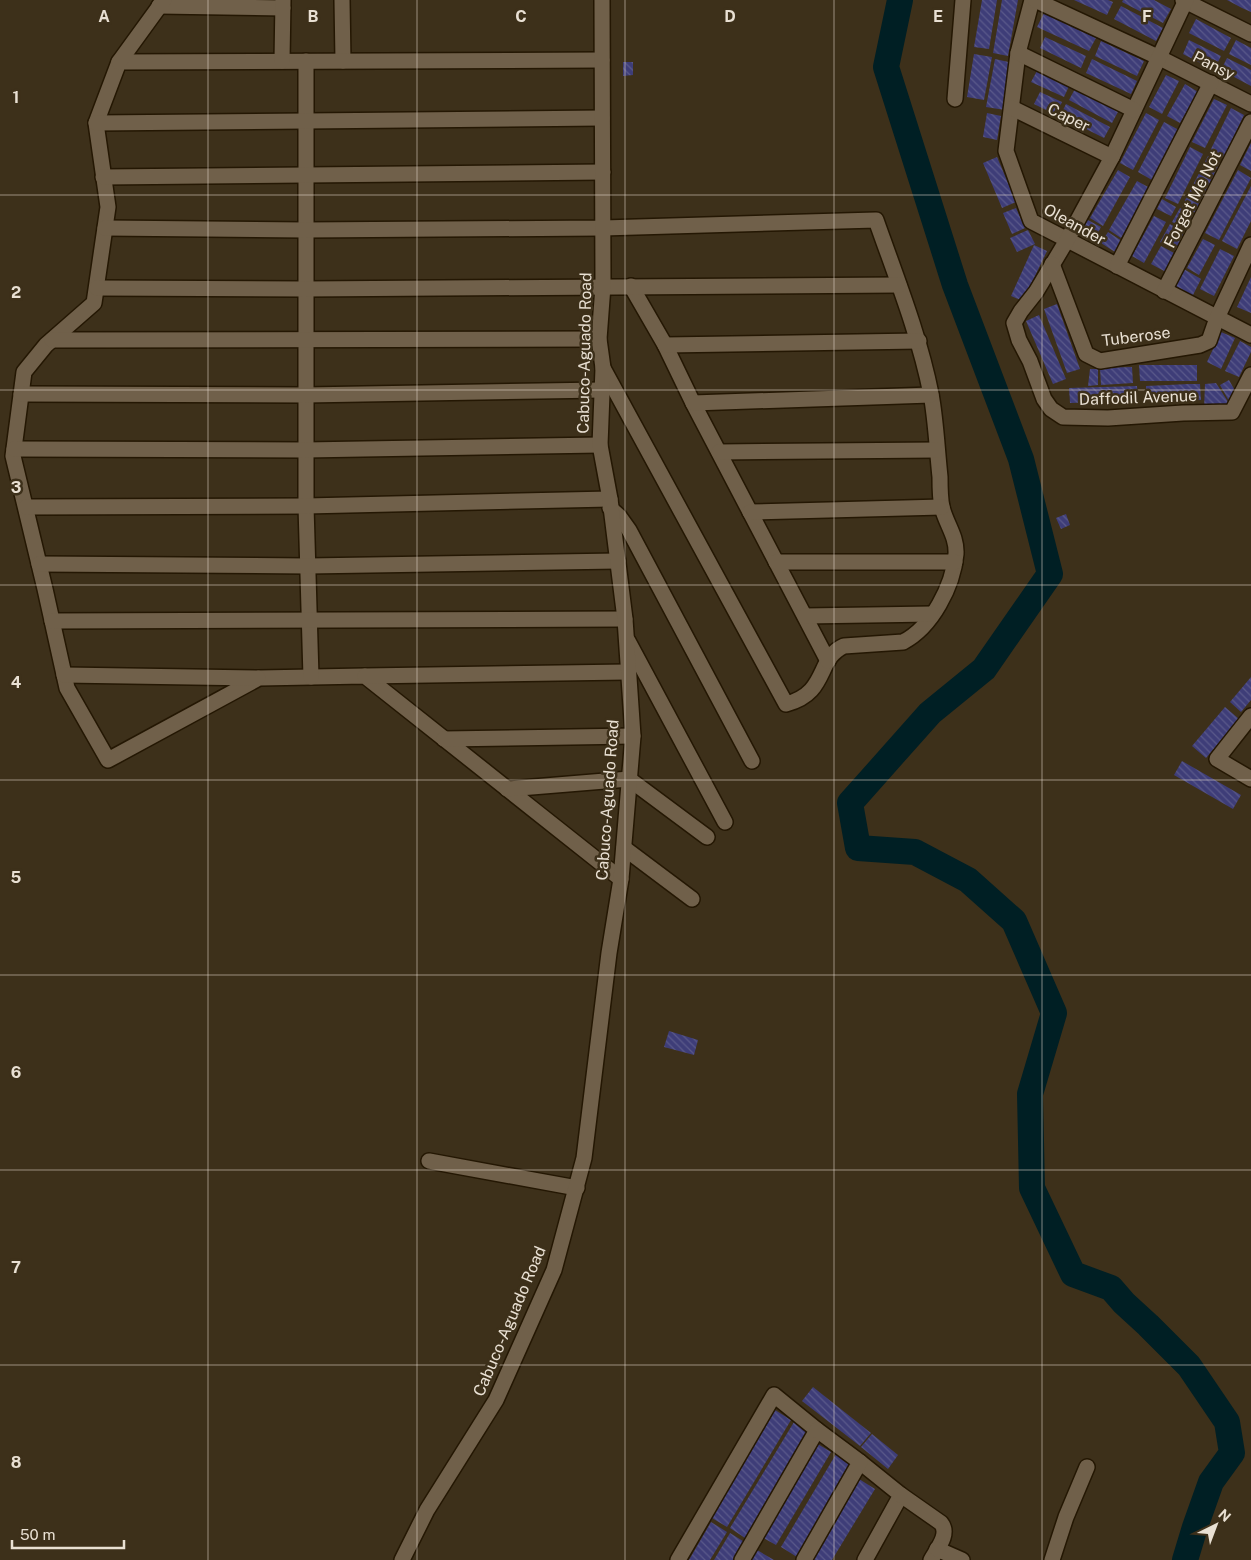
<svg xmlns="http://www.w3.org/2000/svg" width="1251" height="1560" font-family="'Public Sans',sans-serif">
	<defs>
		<pattern id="building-back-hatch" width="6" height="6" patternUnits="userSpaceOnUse" patternTransform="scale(1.25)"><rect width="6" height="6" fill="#3e3d78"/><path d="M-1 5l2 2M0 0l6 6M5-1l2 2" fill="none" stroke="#5a598a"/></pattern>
	</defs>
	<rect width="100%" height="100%" fill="#3d301a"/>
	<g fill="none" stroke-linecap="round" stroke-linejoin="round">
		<polyline stroke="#001f24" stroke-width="26" points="900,0 886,67 955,285 1021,459 1050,574 984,669 930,713 850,803 858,848 915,852 968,880 1014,921 1054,1013 1030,1094 1032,1188 1073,1274 1111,1288 1124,1303 1148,1325 1189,1366 1227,1422 1232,1453 1211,1482 1195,1527 1185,1560"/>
	</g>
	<g fill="url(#building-back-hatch)">
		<polygon points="982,0 997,0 989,49 974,47"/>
		<polygon points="1002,0 1018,0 1008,56 993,53"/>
		<polygon points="1074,0 1108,0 1113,2 1107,15"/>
		<polygon points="1123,0 1154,0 1171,9 1163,23 1122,2"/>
		<polygon points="1227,0 1251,0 1251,12 1242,8"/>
		<polygon points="1121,6 1163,28 1156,41 1114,19"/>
		<polygon points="1044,13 1096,38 1089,51 1037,27"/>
		<polygon points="1196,19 1231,38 1224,51 1189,33"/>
		<polygon points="1045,37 1086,56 1081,68 1040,48"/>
		<polygon points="1189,40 1221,56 1214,70 1183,54"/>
		<polygon points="1236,40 1251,48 1251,65 1229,54"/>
		<polygon points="1101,41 1144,61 1137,76 1095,56"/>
		<polygon points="974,54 992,57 984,100 967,97"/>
		<polygon points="1227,58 1251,70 1251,86 1221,70"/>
		<polygon points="995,59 1013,63 1005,110 986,107"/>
		<polygon points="1092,59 1137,81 1131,94 1086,73"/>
		<polygon points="623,62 633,62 633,75 623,76"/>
		<polygon points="1038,69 1070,84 1064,97 1031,82"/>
		<polygon points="1166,75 1179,81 1162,114 1149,107"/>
		<polygon points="1185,84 1198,92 1180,123 1167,116"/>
		<polygon points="1076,87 1119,110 1112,123 1069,100"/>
		<polygon points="1040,92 1062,102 1056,115 1034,104"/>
		<polygon points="1214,99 1227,105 1205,148 1192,142"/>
		<polygon points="1066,104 1110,127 1104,138 1060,116"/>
		<polygon points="1231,108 1244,115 1224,157 1210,151"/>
		<polygon points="987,113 1001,116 997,140 983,137"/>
		<polygon points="1146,113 1159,120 1133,170 1120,163"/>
		<polygon points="1164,122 1179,130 1152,180 1138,172"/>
		<polygon points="1251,143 1251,171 1240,165"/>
		<polygon points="1190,147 1203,154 1178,204 1165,198"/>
		<polygon points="1208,156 1220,163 1195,213 1182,206"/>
		<polygon points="997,157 1016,202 1002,208 983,163"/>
		<polygon points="1118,170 1130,177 1103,226 1090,218"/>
		<polygon points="1238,170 1251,178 1219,240 1205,233"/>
		<polygon points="1137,181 1150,188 1121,238 1109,230"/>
		<polygon points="1251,186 1251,221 1237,249 1222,241"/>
		<polygon points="1162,199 1176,207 1171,216 1157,209"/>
		<polygon points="1016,208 1025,228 1012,234 1003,213"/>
		<polygon points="1180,208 1197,217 1189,231 1172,222"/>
		<polygon points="1154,216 1166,222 1144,263 1132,256"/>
		<polygon points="1084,218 1101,227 1094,240 1077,230"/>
		<polygon points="1170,224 1189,235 1179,253 1160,242"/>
		<polygon points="1028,230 1035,244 1017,252 1010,238"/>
		<polygon points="1108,232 1122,241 1115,252 1101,243"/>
		<polygon points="1203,239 1215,245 1199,275 1187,268"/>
		<polygon points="1034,245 1047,251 1023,301 1011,296"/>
		<polygon points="1161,246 1176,254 1166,272 1151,264"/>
		<polygon points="1220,249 1234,256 1214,296 1200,289"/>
		<polygon points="1182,268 1201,279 1192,297 1172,286"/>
		<polygon points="1251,277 1251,313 1237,307"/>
		<polygon points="1057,304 1080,369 1067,373 1044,309"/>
		<polygon points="1039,315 1066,379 1053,384 1026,321"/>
		<polygon points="1221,332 1235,338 1221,369 1207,362"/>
		<polygon points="1240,341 1251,347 1251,352 1239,377 1225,371"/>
		<polygon points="1139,365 1197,365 1197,381 1140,381"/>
		<polygon points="1132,367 1133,383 1101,385 1100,368"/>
		<polygon points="1090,369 1098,369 1098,385 1088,386"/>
		<polygon points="1229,380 1238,396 1229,401 1220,385"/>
		<polygon points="1216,383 1230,405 1204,409 1205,384"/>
		<polygon points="1189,384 1200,384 1201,400 1147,402 1146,386"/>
		<polygon points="1137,386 1138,401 1070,403 1069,388"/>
		<polygon points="1066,514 1070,525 1061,529 1056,518"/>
		<polygon points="1251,677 1251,700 1241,712 1230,702"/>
		<polygon points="1225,707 1239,719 1206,758 1192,746"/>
		<polygon points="1182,761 1241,795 1233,809 1174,775"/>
		<polygon points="669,1031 698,1040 694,1055 664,1047"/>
		<polygon points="813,1387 871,1433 860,1446 802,1401"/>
		<polygon points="775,1410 791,1420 727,1527 712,1518"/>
		<polygon points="794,1422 809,1431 745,1538 730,1528"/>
		<polygon points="872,1434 898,1455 888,1469 861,1447"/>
		<polygon points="816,1443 831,1452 776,1545 760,1536"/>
		<polygon points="836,1454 852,1464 797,1557 781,1547"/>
		<polygon points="859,1479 875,1489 832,1560 811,1560"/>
		<polygon points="711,1522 727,1532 710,1560 689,1560"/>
		<polygon points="730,1533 746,1543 736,1560 714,1560"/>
		<polygon points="757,1550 774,1560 751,1560"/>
	</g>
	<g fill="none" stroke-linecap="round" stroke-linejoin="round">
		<defs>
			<g id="minor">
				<polyline points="342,0 343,61"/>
				<polyline points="1032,0 1018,53 1006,151 1031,221 1251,335"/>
				<polyline points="1035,0 1160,58 1251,104"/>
				<polyline points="1183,0 1251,34"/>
				<polyline points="1186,0 1112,157 1067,240 1036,292 1021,311 1014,323 1019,340 1030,361 1044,399 1051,409 1063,417 1108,418 1183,413 1232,412 1251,375"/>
				<polyline points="159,6 283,8"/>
				<polyline points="1018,53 1134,110"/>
				<polyline points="602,60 119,62 96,123 108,207 94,303 46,345 24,372 13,456 45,589 67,688 108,760 259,678 365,676 621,879"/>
				<polyline points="282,61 283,0"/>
				<polyline points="306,61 306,506 311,677"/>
				<polyline points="119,62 164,0"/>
				<polyline points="955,99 963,0"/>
				<polyline points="1012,108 1112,157"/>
				<polyline points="96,123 602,118"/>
				<polyline points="103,177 603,172"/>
				<path d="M105 228 305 230 603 228 876 220C896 277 919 334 931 394 936 421 937 449 940 477 940 487 940 498 942 507 946 524 957 536 956 554 953 586 932 627 903 642L844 646C816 658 829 693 786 704L603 368"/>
				<polyline points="1052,264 1086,354 1100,361 1200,345 1209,341 1217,318 1251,245"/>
				<polyline points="1117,266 1211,83"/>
				<polyline points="631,286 665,345 693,403 828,661"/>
				<polyline points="97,288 305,289 899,285"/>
				<polyline points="1164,291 1251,122"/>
				<polyline points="52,340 599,339"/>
				<polyline points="665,345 919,341"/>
				<polyline points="21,394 305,395 602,390"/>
				<polyline points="693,403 931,395"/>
				<polyline points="14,449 305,450 600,445"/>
				<polyline points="719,452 937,450"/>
				<polyline points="26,507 306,506 610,499"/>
				<polyline points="610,508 619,516 629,530 752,761"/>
				<polyline points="750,512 942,507"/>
				<polyline points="776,562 955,562"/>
				<polyline points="39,564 308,566 618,561"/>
				<polyline points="805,616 932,614"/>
				<polyline points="52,621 625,619"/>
				<polyline points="628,641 725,822"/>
				<polyline points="64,675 258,678"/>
				<polyline points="365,676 627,672"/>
				<polyline points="1251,716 1217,759 1251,779"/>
				<polyline points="444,739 633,736"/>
				<polyline points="507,789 629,779 707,837"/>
				<polyline points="624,848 692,899"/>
				<polyline points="429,1161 577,1188"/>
				<polyline points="860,1462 901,1495 865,1560"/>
				<path d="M901 1495 941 1523C950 1534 937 1549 931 1560"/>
				<polyline points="937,1549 962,1560"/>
				<polyline points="402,1560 427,1510 496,1400 554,1270 584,1158 609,953 621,879 633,736 625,619 610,499 600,445 603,368 599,339 603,286 602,0"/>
				<polyline points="678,1560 774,1395 817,1430 742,1560"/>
				<polyline points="804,1560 860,1462 817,1430"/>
				<polyline points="1052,1560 1066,1517 1087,1467"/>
			</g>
		</defs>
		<use href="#minor" stroke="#241703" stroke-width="18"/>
		<use href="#minor" stroke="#70604a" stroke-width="15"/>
	</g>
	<path fill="none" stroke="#e9e0d3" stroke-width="1" stroke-opacity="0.55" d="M208 0V1560M417 0V1560M625 0V1560M834 0V1560M1042 0V1560M0 195H1251M0 390H1251M0 585H1251M0 780H1251M0 975H1251M0 1170H1251M0 1365H1251"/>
	<g text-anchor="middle" stroke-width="5" stroke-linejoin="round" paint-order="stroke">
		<g font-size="16" fill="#e9e0d3" stroke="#3d301a">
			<text transform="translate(1214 65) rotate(27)" y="6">Pansy</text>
			<text transform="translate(1069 117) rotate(26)" y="6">Caper</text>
			<text transform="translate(1192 199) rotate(-63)" y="6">Forget Me Not</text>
			<text transform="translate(1075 224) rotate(29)" y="6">Oleander</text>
			<text transform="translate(1136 336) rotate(-7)" y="6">Tuberose</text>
			<text transform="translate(584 353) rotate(-89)" y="6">Cabuco-Aguado Road</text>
			<text transform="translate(1138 397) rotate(-2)" y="6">Daffodil Avenue</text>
			<text transform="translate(607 800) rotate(-86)" y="6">Cabuco-Aguado Road</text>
			<text transform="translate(509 1321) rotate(-67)" y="6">Cabuco-Aguado Road</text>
		</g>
	</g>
	<g font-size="16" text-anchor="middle" font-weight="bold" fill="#e9e0d3" stroke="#3d301a" stroke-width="5" stroke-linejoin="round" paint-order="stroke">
		<text x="104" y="22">A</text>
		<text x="313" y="22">B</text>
		<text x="521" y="22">C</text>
		<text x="730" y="22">D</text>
		<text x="938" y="22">E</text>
		<text x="1147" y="22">F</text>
		<text x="16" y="103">1</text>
		<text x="16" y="298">2</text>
		<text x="16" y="493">3</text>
		<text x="16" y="688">4</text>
		<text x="16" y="883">5</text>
		<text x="16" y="1078">6</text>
		<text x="16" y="1273">7</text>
		<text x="16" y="1468">8</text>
	</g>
	<g transform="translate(1216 1525) rotate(42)" stroke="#3d301a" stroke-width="4" paint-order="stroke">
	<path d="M0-4L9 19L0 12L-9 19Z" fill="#e9e0d3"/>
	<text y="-8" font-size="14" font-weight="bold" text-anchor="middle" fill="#e9e0d3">N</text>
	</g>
	<path d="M12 1540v8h112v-8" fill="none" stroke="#e9e0d3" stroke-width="2.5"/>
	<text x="20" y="1540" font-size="15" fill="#e9e0d3" stroke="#3d301a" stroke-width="4" paint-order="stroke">50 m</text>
</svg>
